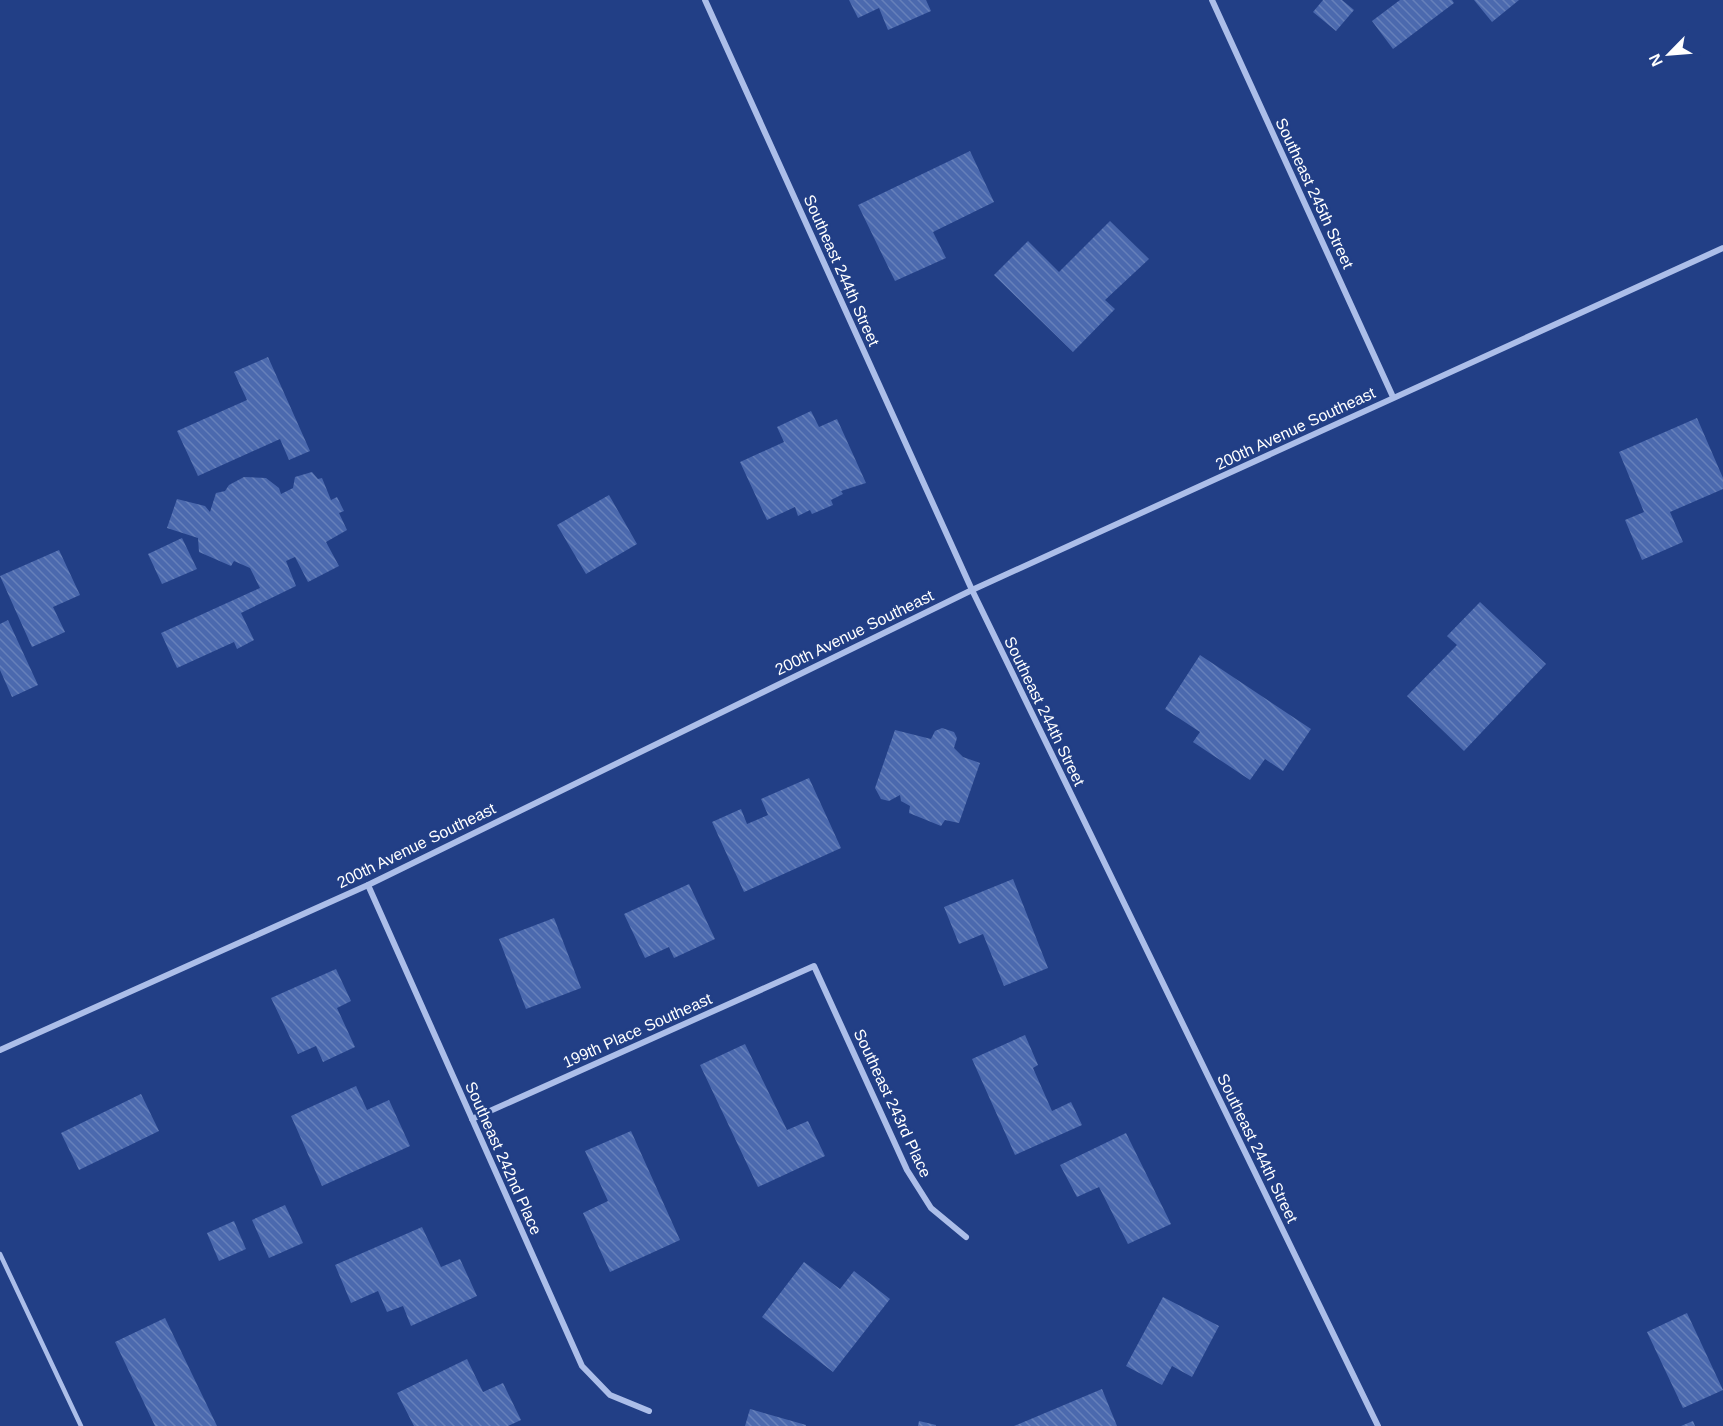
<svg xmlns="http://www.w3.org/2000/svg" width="1723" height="1426" font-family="Helvetica,sans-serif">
	<defs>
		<pattern id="building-back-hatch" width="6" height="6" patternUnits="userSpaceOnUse" patternTransform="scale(1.5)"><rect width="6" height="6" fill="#4b69ae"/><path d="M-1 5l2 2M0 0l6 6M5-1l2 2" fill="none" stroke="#6680ba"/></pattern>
	</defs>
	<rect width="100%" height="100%" fill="#223f86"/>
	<g fill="url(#building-back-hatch)">
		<polygon points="849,0 926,0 931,11 888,30 879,8 858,18"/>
		<polygon points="1323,0 1342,0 1354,10 1336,31 1313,12"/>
		<polygon points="1400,0 1452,0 1454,3 1393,49 1372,21"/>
		<polygon points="1474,0 1519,0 1492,22"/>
		<polygon points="970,151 994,202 933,232 946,258 895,281 858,205"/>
		<polygon points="1110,221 1149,259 1105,300 1115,309 1073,352 994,275 1028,241 1059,272"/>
		<polygon points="268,357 310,451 289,460 280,439 198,476 177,431 247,400 234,372"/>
		<polygon points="811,411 819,427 837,419 866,483 841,491 843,494 831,500 833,505 812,514 810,510 798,516 795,507 767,520 740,462 784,442 777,427"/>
		<polygon points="1697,418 1723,478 1723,489 1670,512 1683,542 1642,560 1625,520 1644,512 1619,452"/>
		<polygon points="312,472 318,479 322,478 331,500 337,497 344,511 339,513 347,530 326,542 339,566 308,582 295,557 286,561 296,586 241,613 254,640 237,649 234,642 177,668 161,633 260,588 250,568 234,561 231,566 199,552 198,538 167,528 177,499 205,506 210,512 216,493 225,491 229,485 244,477 266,478 279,488 281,494 293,488 295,477"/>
		<polygon points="609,495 637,544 586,574 557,525"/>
		<polygon points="182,538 197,569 162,584 148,554"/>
		<polygon points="59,550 80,595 53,607 65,632 32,647 0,576"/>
		<polygon points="1480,602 1546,664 1464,751 1407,696 1457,645 1447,636"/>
		<polygon points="8,620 38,685 12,697 0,670 0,624"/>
		<polygon points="1200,655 1311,729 1283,771 1265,759 1250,780 1193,742 1200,732 1165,709"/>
		<polygon points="942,728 954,732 957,738 954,748 963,757 980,763 959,823 945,820 941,826 909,813 910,806 901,801 900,795 889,801 881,799 875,788 895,730 931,739 935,731"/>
		<polygon points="809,778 841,848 744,892 712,822 741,809 747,824 768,815 761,799"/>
		<polygon points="1013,879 1048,968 1004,986 983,934 959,944 944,907"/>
		<polygon points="689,884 715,939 674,958 669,947 645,958 624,914"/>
		<polygon points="554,918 581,988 526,1009 499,939"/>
		<polygon points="336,969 351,1001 337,1008 355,1047 323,1062 316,1046 298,1054 271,998"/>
		<polygon points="1025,1035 1038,1065 1033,1068 1052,1111 1071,1102 1082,1125 1015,1155 972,1059"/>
		<polygon points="745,1044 787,1130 808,1121 825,1156 758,1187 700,1065"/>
		<polygon points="356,1086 367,1110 389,1100 410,1146 322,1186 291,1116"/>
		<polygon points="141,1094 159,1131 79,1170 61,1133"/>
		<polygon points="631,1131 680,1240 610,1272 583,1213 608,1201 585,1151"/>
		<polygon points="1126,1133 1171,1224 1128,1244 1099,1187 1077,1197 1060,1165"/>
		<polygon points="285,1205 303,1243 269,1258 252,1220"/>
		<polygon points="234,1221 246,1249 219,1261 207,1233"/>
		<polygon points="422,1227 441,1267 460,1259 477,1296 411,1326 403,1306 387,1312 378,1291 351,1303 335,1265"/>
		<polygon points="804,1262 840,1289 854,1271 890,1299 833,1372 762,1317"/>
		<polygon points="1163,1297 1219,1326 1192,1377 1172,1366 1162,1385 1126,1366"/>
		<polygon points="1687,1313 1723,1390 1683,1408 1647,1332"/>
		<polygon points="165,1318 217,1426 155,1426 115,1342"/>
		<polygon points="467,1359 483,1392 503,1383 521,1420 508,1426 414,1426 397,1393"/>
		<polygon points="1102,1389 1117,1426 1014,1426"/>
		<polygon points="750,1409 806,1425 806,1426 745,1426"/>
		<polygon points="919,1421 936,1425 936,1426 918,1426"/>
		<polygon points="1693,1421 1695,1426 1681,1426"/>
	</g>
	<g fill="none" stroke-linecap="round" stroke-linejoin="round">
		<polyline stroke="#acbee9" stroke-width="4.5" points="0,1254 81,1426"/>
		<g stroke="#acbee9" stroke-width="6">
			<polyline points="705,0 972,590 1378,1426"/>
			<polyline points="1212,0 1393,397"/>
			<polyline points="368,885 582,1366 610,1395 649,1411"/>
			<polyline points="0,1050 368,885 972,590 1723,248"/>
			<polyline points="472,1119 814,966 907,1170 931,1208 966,1237"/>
		</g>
	</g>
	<g text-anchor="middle" stroke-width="5" stroke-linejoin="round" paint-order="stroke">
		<g font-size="16" fill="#fff" stroke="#223f86">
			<text transform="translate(1315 193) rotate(65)" y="6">Southeast 245th Street</text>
			<text transform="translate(842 270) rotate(66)" y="6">Southeast 244th Street</text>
			<text transform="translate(1295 428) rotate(-25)" y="6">200th Avenue Southeast</text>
			<text transform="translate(854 632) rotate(-26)" y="6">200th Avenue Southeast</text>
			<text transform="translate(1045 711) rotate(64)" y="6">Southeast 244th Street</text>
			<text transform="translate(416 845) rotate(-26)" y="6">200th Avenue Southeast</text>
			<text transform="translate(637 1030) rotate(-24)" y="6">199th Place Southeast</text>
			<text transform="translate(893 1103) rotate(65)" y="6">Southeast 243rd Place</text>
			<text transform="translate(1258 1148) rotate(64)" y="6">Southeast 244th Street</text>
			<text transform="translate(504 1158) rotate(66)" y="6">Southeast 242nd Place</text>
		</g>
	</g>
	<g transform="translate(1669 54) rotate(245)" stroke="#223f86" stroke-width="4.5" paint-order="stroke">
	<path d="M0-4.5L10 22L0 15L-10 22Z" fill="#ffffff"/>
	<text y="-9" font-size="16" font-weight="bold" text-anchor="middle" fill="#ffffff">N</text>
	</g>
</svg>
